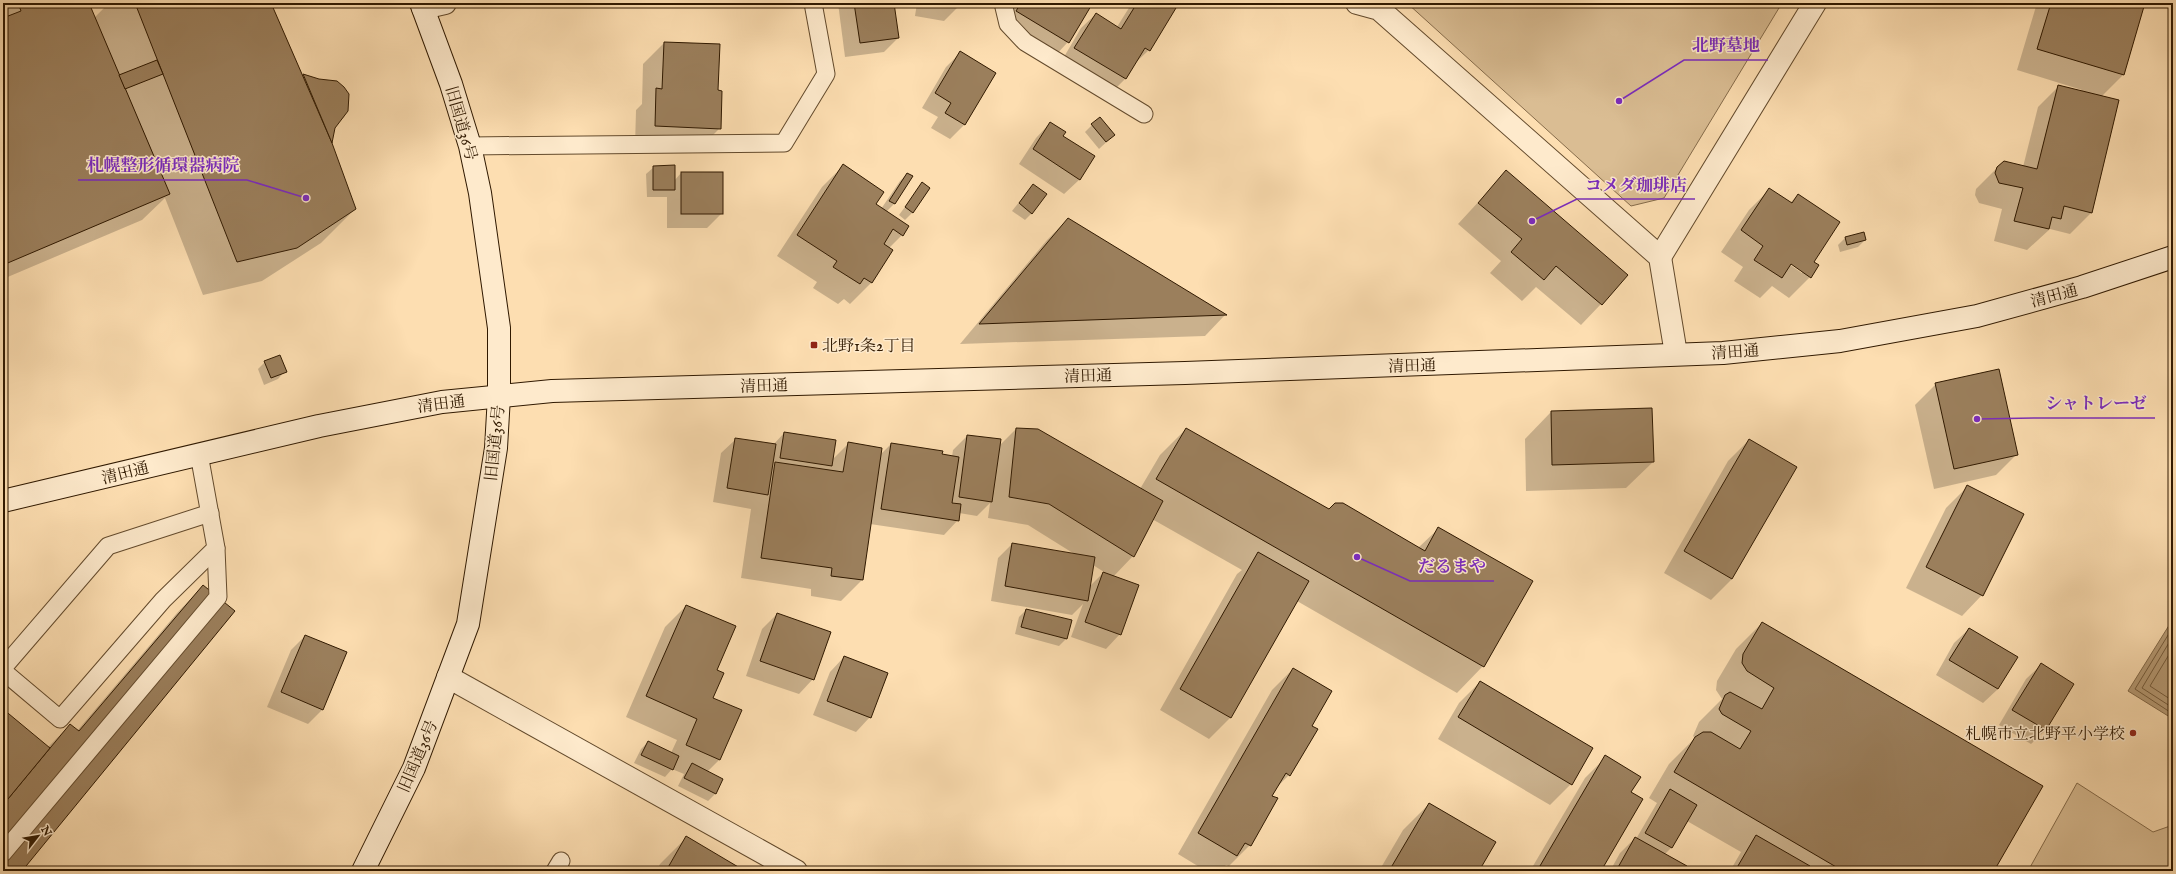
<svg xmlns="http://www.w3.org/2000/svg" width="2176" height="874" font-family="'IM FELL English','Noto Serif JP',serif">
	<rect width="100%" height="100%" fill="#fddeb1"/>
	<filter id="stains"><feTurbulence type="fractalNoise" baseFrequency=".005" numOctaves="4"/><feColorMatrix values="0 0 0 0 .2 0 0 0 0 .09 0 0 0 0 .02 0 0 0 .5 -.17"/></filter>
	<radialGradient id="worn" r=".72"><stop offset=".6" stop-color="#630" stop-opacity="0"/><stop offset="1" stop-color="#630" stop-opacity=".3"/></radialGradient>
	<g fill="#dabd93" stroke="#856b4a">
		<polygon points="1407,3 1782,3 1664,198 1631,206"/>
		<polygon points="2077,783 2153,832 2173,825 2173,871 2028,871"/>
	</g>
	<polygon fill="#b79b75" stroke="#816746" points="2173,619 2173,719 2128,691"/>
	<g fill="#0003" fill-rule="evenodd">
		<polygon points="3,3 88,3 94,18 109,3 270,3 302,75 319,80 348,95 349,102 344,117 334,128 331,143 355,209 321,243 262,281 203,295 165,198 142,220 3,279"/>
		<polygon points="838,3 893,3 898,38 884,52 845,57"/>
		<polygon points="917,3 959,3 959,6 944,21 915,16"/>
		<polygon points="1017,3 1084,3 1068,42 1054,57 1003,26"/>
		<polygon points="1132,3 1178,3 1149,50 1134,64 1125,79 1111,93 1061,62 1081,28 1096,14 1117,27"/>
		<polygon points="2037,3 2144,4 2123,75 2102,96 2118,100 2091,213 2070,234 2050,229 2027,250 1994,241 2002,209 1979,203 1975,195 1976,189 1997,168 2023,167 2038,107 2059,86 2081,91 2082,90 2017,70"/>
		<polygon points="664,43 719,45 717,91 720,128 699,149 635,146 636,110 642,104 643,64"/>
		<polygon points="960,53 995,74 964,125 950,139 931,128 938,117 922,108 946,67"/>
		<polygon points="1050,123 1062,136 1094,157 1079,180 1064,194 1019,164 1036,138"/>
		<polygon points="1092,125 1114,135 1099,149 1085,132"/>
		<polygon points="843,166 875,205 881,209 900,181 907,174 912,177 894,204 886,212 902,235 889,248 892,251 871,283 850,304 844,299 838,304 813,288 817,282 777,256 822,187"/>
		<polygon points="654,167 674,181 681,173 722,213 707,228 667,228 667,197 647,197 646,174"/>
		<polygon points="1506,172 1601,304 1581,325 1536,287 1522,301 1490,273 1501,261 1458,224"/>
		<polygon points="922,184 913,212 905,220 899,215"/>
		<polygon points="1033,185 1032,213 1025,220 1012,211"/>
		<path d="M1769 190 1790 203 1798 195 1813 262 1810 277 1789 298 1772 286 1760 298 1734 281 1743 267 1721 252 1749 210ZM1788 260 1802 270V273L1786 262Z"/>
		<polygon points="1068,219 1225,315 1205,336 960,344 1047,240"/>
		<polygon points="1845,238 1865,240 1858,247 1840,252 1838,245"/>
		<polygon points="265,362 285,371 278,379 264,385 258,369"/>
		<polygon points="1936,384 2017,454 1996,475 1934,489 1915,405"/>
		<polygon points="1551,412 1653,462 1626,488 1526,491 1525,439"/>
		<path d="M1016 429 1140 489 1160 455 1186 429 1329 511 1418 548 1438 529 1532 581 1483 666 1457 693 1297 601 1230 718 1209 739 1160 710 1237 574 1242 570 1152 519 1133 556 1113 577 1120 634 1106 649 1071 637 1083 604 1072 615 991 601 998 558 1012 544 1076 555 1028 525 988 518 990 503 977 516 959 513 958 520 944 535 870 524 862 580 841 601 811 596V589L741 578 751 509 713 502 721 453 736 439 773 445 784 433 832 460 848 444 880 455 891 444 952 457 953 450 967 436 999 446ZM1093 565 1104 572 1089 587Z"/>
		<polygon points="1749,440 1732,579 1711,600 1664,573 1728,461"/>
		<polygon points="1967,487 1982,595 1962,616 1906,588 1946,508"/>
		<polygon points="203,586 20,871 3,871 3,710 48,747 70,725 77,731 177,613"/>
		<polygon points="686,606 716,670 712,698 720,759 707,772 715,794 708,801 678,786 684,774 672,769 665,777 634,763 641,749 648,742 671,753 677,740 626,717 665,627"/>
		<polygon points="1026,610 1066,639 1059,646 1015,634 1019,617"/>
		<polygon points="777,614 813,679 799,694 746,676 762,629"/>
		<polygon points="1762,623 1992,871 1730,871 1741,852 1687,821 1671,848 1664,855 1683,871 1610,871 1620,853 1635,838 1636,839 1657,803 1649,798 1669,764 1695,738 1693,736 1699,722 1722,699 1716,690 1717,681 1736,649"/>
		<polygon points="1969,629 1998,689 1983,703 1936,675 1954,643"/>
		<polygon points="305,636 322,710 308,724 267,707 291,650"/>
		<polygon points="844,657 870,717 856,732 813,715 830,672"/>
		<polygon points="2041,665 2073,684 2046,730 2031,744 1999,725 2026,679"/>
		<polygon points="1293,669 1310,726 1289,775 1274,790 1250,845 1229,866 1226,865 1220,871 1206,871 1178,854 1272,690"/>
		<polygon points="1480,682 1571,784 1550,805 1438,739 1459,703"/>
		<polygon points="1606,757 1630,792 1600,871 1530,871 1585,778"/>
		<polygon points="1429,804 1478,871 1379,871 1403,830"/>
		<polygon points="686,838 743,871 667,871 669,867 665,871 656,871 660,864"/>
	</g>
	<g fill="none" stroke-linecap="round" stroke-linejoin="round">
		<g stroke="#745a3a" stroke-width="1">
			<polyline points="2173,627 2135,689 2173,714"/>
			<polyline points="2173,636 2142,688 2173,708"/>
			<polyline points="2173,648 2150,686 2173,701"/>
		</g>
	</g>
	<g fill="#9b7f5c" stroke="#301900">
		<polygon points="18,3 89,3 170,194 3,265 3,18 21,11"/>
		<polygon points="135,3 271,3 332,143 356,209 297,248 237,262"/>
		<polygon points="854,3 894,3 899,38 860,43"/>
		<polygon points="936,3 960,3 960,7"/>
		<polygon points="1021,3 1086,3 1091,6 1069,43 1016,11"/>
		<polygon points="1137,3 1179,3 1150,51 1145,48 1126,79 1074,48 1096,13 1121,29"/>
		<polygon points="2051,3 2145,3 2124,75 2037,49"/>
		<polygon points="664,42 720,44 718,90 722,91 721,129 655,126 656,88 662,89"/>
		<polygon points="960,51 996,73 965,125 945,113 951,103 935,93"/>
		<polygon points="157,60 163,74 125,89 119,75"/>
		<polygon points="303,74 319,79 337,81 344,87 349,94 348,111 335,128 332,143"/>
		<polygon points="2058,85 2119,100 2092,213 2064,206 2061,219 2052,217 2049,229 2014,221 2023,188 1999,183 1995,173 1997,167 2004,161 2037,169"/>
		<polygon points="1100,117 1115,135 1106,142 1091,124"/>
		<polygon points="1050,122 1066,132 1063,136 1095,156 1080,180 1033,149"/>
		<polygon points="843,164 884,192 876,204 909,226 903,236 893,229 884,244 893,250 872,283 864,278 860,284 833,267 837,261 797,235"/>
		<polygon points="675,165 675,190 653,190 653,166"/>
		<polygon points="1506,170 1628,275 1602,305 1556,266 1544,280 1511,252 1522,239 1478,203"/>
		<rect x="681" y="172" width="42" height="42"/>
		<polygon points="907,173 913,176 895,204 889,201"/>
		<polygon points="922,182 930,188 913,213 905,207"/>
		<polygon points="1033,184 1047,194 1032,214 1019,203"/>
		<polygon points="1769,188 1792,203 1798,194 1840,222 1814,262 1819,265 1811,278 1791,264 1782,278 1754,260 1763,246 1741,230"/>
		<polygon points="1068,218 1227,315 979,324"/>
		<polygon points="1864,232 1866,240 1847,245 1845,237"/>
		<polygon points="280,355 287,372 271,378 264,361"/>
		<polygon points="1999,369 2018,455 1954,469 1935,383"/>
		<polygon points="1652,408 1654,462 1552,465 1551,411"/>
		<polygon points="1016,428 1038,429 1163,501 1134,557 1049,504 1009,497"/>
		<polygon points="1186,428 1329,509 1335,503 1343,503 1425,551 1438,527 1533,581 1484,667 1156,479"/>
		<polygon points="784,432 836,440 832,466 780,458"/>
		<polygon points="967,435 1001,439 992,502 959,497"/>
		<polygon points="735,438 776,444 768,495 727,488"/>
		<polygon points="1749,439 1797,467 1732,579 1684,551"/>
		<polygon points="848,442 882,448 863,580 831,576 832,568 761,558 775,462 843,472"/>
		<polygon points="891,443 943,451 942,454 959,457 952,503 961,504 959,521 881,509"/>
		<polygon points="1967,485 2024,514 1983,596 1926,567"/>
		<polygon points="1012,543 1095,557 1088,601 1005,586"/>
		<polygon points="1258,552 1309,581 1231,718 1180,689"/>
		<polygon points="1103,572 1139,585 1121,635 1085,622"/>
		<polygon points="203,585 235,611 22,871 3,871 3,805 70,724 79,731"/>
		<polygon points="686,605 736,626 717,670 724,673 713,698 742,710 720,760 686,745 697,719 646,696"/>
		<polygon points="1026,609 1072,620 1067,639 1021,627"/>
		<polygon points="777,613 831,632 814,680 760,661"/>
		<polygon points="1762,622 2043,786 1994,871 1843,871 1674,772 1695,737 1703,732 1711,732 1740,749 1751,731 1722,714 1719,709 1725,695 1730,692 1762,709 1774,688 1747,671 1742,663 1743,654"/>
		<polygon points="1969,628 2018,657 1998,689 1949,660"/>
		<polygon points="305,635 347,652 323,710 281,692"/>
		<polygon points="844,656 888,673 871,718 827,701"/>
		<polygon points="2041,663 2074,684 2046,730 2012,710"/>
		<polygon points="1293,668 1332,691 1312,726 1318,729 1290,776 1286,773 1272,796 1278,798 1251,846 1245,843 1237,856 1198,833"/>
		<polygon points="1480,681 1593,748 1572,785 1458,717"/>
		<polygon points="3,709 50,748 3,805"/>
		<polygon points="648,741 679,756 673,770 641,755"/>
		<polygon points="1605,755 1641,777 1631,792 1643,799 1601,871 1537,871"/>
		<polygon points="692,763 723,779 716,794 684,778"/>
		<polygon points="1670,789 1697,805 1672,848 1645,833"/>
		<polygon points="1429,803 1496,842 1479,871 1389,871"/>
		<polygon points="1756,835 1810,866 1807,871 1735,871"/>
		<polygon points="686,836 745,871 666,871"/>
		<polygon points="1635,837 1687,866 1684,871 1616,871"/>
	</g>
	<g fill="none" stroke-linecap="round" stroke-linejoin="round">
		<defs>
			<g id="lane">
				<polyline points="1003,3 1008,24 1025,42 1144,114"/>
				<polyline points="470,146 784,143 826,74 813,3"/>
				<polyline points="3,668 108,546 210,513"/>
				<polyline points="3,671 60,719 163,600 216,548 199,454"/>
				<polyline points="3,853 218,597 216,548"/>
				<polyline points="555,871 561,861"/>
			</g>
			<g id="street">
				<polyline points="1357,3 1379,9 1660,257 1676,354"/>
				<polyline points="423,8 445,3"/>
				<polyline points="1660,257 1815,3"/>
				<polyline points="448,677 796,871"/>
			</g>
			<g id="secondary">
				<polyline points="3,501 319,426 442,402 552,391 1185,373 1723,353 1840,341 1977,316 2082,287 2173,257"/>
				<polyline points="363,871 414,768 468,624 496,448 499,396 499,328 480,193 470,146 451,84 421,3"/>
			</g>
		</defs>
		<use href="#lane" stroke="#634a2c" stroke-width="19"/>
		<use href="#street" stroke="#634a2c" stroke-width="24"/>
		<use href="#secondary" stroke="#301900" stroke-width="24"/>
		<use href="#lane" stroke="#feeacc" stroke-width="17"/>
		<use href="#street" stroke="#feeacc" stroke-width="22"/>
		<use href="#secondary" stroke="#feeacc" stroke-width="22"/>
	</g>
	<g fill="#8f2418" stroke="#feeacc" stroke-width="1.5">
		<rect x="810" y="341" width="8" height="8" rx="2"/>
		<circle cx="2133" cy="733" r="4"/>
	</g>
	<g text-anchor="middle" stroke-width="3" stroke-linejoin="round" paint-order="stroke">
		<g font-size="16" fill="#301900" stroke="#feeacc">
			<text transform="translate(462 123) rotate(74)" y="6">旧国道36号</text>
			<text transform="translate(2054 295) rotate(-15)" y="6">清田通</text>
			<text transform="translate(1735 351) rotate(-4)" y="6">清田通</text>
			<text transform="translate(1412 365) rotate(-2)" y="6">清田通</text>
			<text transform="translate(1088 375) rotate(-2)" y="6">清田通</text>
			<text transform="translate(764 385) rotate(-2)" y="6">清田通</text>
			<text transform="translate(441 403) rotate(-7)" y="6">清田通</text>
			<text transform="translate(494 443) rotate(-84)" y="6">旧国道36号</text>
			<text transform="translate(125 472) rotate(-14)" y="6">清田通</text>
			<text transform="translate(417 756) rotate(-67)" y="6">旧国道36号</text>
		</g>
		<g font-size="16" fill="#301900" stroke="#feeacc" text-anchor="start">
			<text x="822" y="351">北野1条2丁目</text>
			<text x="2125" y="739" text-anchor="end">札幌市立北野平小学校</text>
		</g>
	</g>
	<path fill="none" stroke="#7b2cbf" stroke-width="1.5" d="M1619 101L1684 60H1768M306 198L247 180H78M1532 221L1577 199H1695M1977 419L2037 418H2155M1357 557L1410 581H1494"/>
	<g fill="#7b2cbf" stroke="#feeacc" stroke-width="1.5">
		<circle cx="1619" cy="101" r="4"/>
		<circle cx="306" cy="198" r="4"/>
		<circle cx="1532" cy="221" r="4"/>
		<circle cx="1977" cy="419" r="4"/>
		<circle cx="1357" cy="557" r="4"/>
	</g>
	<g font-size="17" text-anchor="middle" font-weight="bold" fill="#7b2cbf" stroke="#feeacc" stroke-width="3" stroke-linejoin="round" paint-order="stroke">
		<text x="1726" y="51">北野墓地</text>
		<text x="163" y="171">札幌整形循環器病院</text>
		<text x="1636" y="191">コメダ珈琲店</text>
		<text x="2096" y="409">シャトレーゼ</text>
		<text x="1452" y="572">だるまや</text>
	</g>
	<rect width="2176" height="874" fill="none" stroke="#fddeb1" stroke-width="16"/>
	<rect x="4" y="4" width="2168" height="866" fill="none" stroke="#301900" stroke-width="2"/>
	<rect x="8" y="8" width="2160" height="858" fill="none" stroke="#301900"/>
	<g transform="translate(38 836) rotate(59)" stroke="#feeacc" stroke-width="3" paint-order="stroke">
	<path d="M0-3L7 15L0 10L-7 15Z" fill="#301900"/>
	<text y="-6" font-size="11" font-weight="bold" text-anchor="middle" fill="#301900">N</text>
	</g>
	<rect width="100%" height="100%" filter="url(#stains)"/>
	<rect width="100%" height="100%" fill="url(#worn)"/>
</svg>
